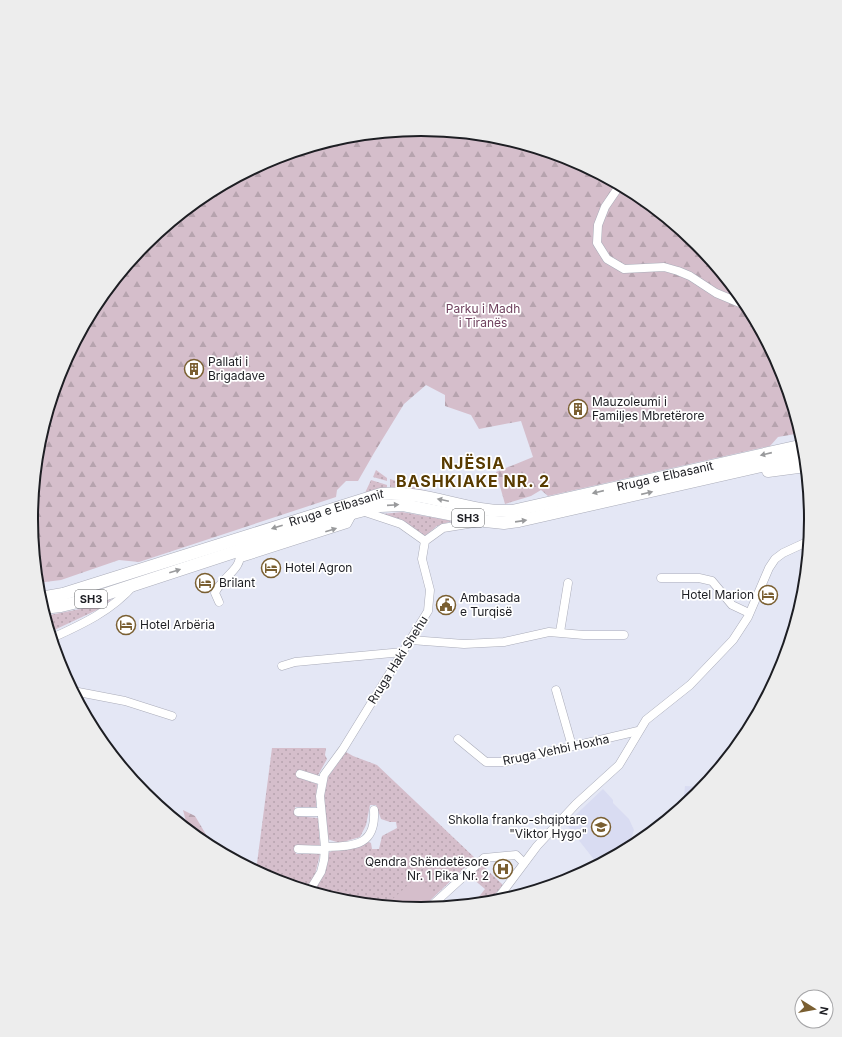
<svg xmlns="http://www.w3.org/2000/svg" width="842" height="1037" font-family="Inter,sans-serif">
	<defs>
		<pattern id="green-dots" width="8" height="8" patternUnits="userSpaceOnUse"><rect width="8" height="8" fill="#d5becb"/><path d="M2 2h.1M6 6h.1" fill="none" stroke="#b6a3ae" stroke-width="1.8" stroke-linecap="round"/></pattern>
		<pattern id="forest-firs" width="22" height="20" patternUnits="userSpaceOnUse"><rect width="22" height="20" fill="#d5becb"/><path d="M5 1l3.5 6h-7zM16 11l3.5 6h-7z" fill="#b6a3ae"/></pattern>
	</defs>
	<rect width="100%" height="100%" fill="#e4e7f5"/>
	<g fill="#d9dcf2">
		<polygon points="685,786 702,787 683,806"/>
		<polygon points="603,789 613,800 613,803 629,819 634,830 631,839 596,862 566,824"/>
	</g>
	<g fill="url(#green-dots)">
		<polygon points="376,470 387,478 387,481 373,477"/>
		<polygon points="390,479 432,493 390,490"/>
		<polygon points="371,480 387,485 387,490 364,495"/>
		<polygon points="402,512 452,521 437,526 425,536 399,519 382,514"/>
		<polygon points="112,599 99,609 50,632 45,616 80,609"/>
		<polygon points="272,748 326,748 325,755 327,759 317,777 299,771 297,777 317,784 316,807 295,807 296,816 318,818 320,845 295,845 296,854 320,854 315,875 306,889 272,879 256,871"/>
		<polygon points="346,752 353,756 377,765 475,858 422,908 345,901 314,892 322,877 328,853 334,850 368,842 371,843 372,849 379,849 382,836 397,828 396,822 390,822 381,819 376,805 370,805 366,825 360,837 340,843 327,839 323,793 328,777"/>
		<polygon points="481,864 503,885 488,902 474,903 485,889 472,878 468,881 465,877"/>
	</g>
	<g fill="url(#forest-firs)">
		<polygon points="421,129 497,136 570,158 638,194 697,243 745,302 781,369 801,433 778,437 770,446 548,496 541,490 531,496 505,504 496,472 533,457 521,421 479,429 471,415 445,406 445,395 426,385 404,404 374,453 358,481 346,481 337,490 336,497 139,562 119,560 61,580 37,583 31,518 39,442 61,369 97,302 145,243 205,194 272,158 345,136"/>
		<polygon points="183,810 195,816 214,848 204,843 188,829"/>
	</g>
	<polygon fill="#d5becb" points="418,876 434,894 418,908 386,905"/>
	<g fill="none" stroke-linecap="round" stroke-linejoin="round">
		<defs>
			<g id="minor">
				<polyline points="620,185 605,207 598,225 597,243 607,259 624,269 664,267 678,271 690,276 716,293 747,306"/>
				<polyline points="362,511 401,524 425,541"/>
				<polyline points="241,558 347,524 353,513"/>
				<polyline points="661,578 699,578 712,581 732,605 749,613"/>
				<path d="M219 602 215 593C220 579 244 567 239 554"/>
				<polyline points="560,632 568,583"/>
				<path d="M52 638C83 624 111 611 134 585"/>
				<polyline points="411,640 464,644 504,642 549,632 584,635 624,635"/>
				<polyline points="282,666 295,662 403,652"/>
				<polyline points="556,690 572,746"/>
				<polyline points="73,691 125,701 172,716"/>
				<polyline points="458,739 486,762 505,762 638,731"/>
				<polyline points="300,774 322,781"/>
				<polyline points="298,812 321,812"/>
				<path d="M325 847C355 846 376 846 374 810"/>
				<polyline points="298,849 324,850"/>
				<polyline points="310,890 321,872 324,860 325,847 320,796 324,775 343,749 428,611 430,590 422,559 425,541 443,528 480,522"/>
				<polyline points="496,901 537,846 576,804 619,765 646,720 690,685 733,640 748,617 769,568 775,559 783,553 809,541"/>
				<polyline points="429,908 484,858 516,855 524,863"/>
			</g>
			<g id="primary">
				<polyline points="768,471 806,466"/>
				<path id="s1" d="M40 598 63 594 381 494C427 490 467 513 512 511L804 445"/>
				<polyline points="43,608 61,606 94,598 353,513 380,506 403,505 485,521 504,523 519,521 805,456"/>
			</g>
		</defs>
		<use href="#minor" stroke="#aaacb9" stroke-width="9"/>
		<use href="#primary" stroke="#aaacb9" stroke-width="13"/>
		<use href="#minor" stroke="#fff" stroke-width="8"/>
		<use href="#primary" stroke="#fff" stroke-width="12"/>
	</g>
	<defs><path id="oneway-solid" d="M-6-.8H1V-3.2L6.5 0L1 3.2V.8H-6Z"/></defs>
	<g fill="#999a9c">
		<use href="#oneway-solid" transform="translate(766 454) rotate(167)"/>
		<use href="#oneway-solid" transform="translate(598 492) rotate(167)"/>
		<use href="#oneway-solid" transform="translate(647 493) rotate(-13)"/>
		<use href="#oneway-solid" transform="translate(443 500) rotate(-168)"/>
		<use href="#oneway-solid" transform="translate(393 505) rotate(-4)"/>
		<use href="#oneway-solid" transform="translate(521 521) rotate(-8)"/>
		<use href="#oneway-solid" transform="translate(277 527) rotate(162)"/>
		<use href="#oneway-solid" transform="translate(331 530) rotate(-18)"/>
		<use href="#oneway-solid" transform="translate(175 571) rotate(-17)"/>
	</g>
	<defs>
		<symbol id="building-ring" viewBox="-11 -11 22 22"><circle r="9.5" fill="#fff" stroke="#7a5f31" stroke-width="1.5"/><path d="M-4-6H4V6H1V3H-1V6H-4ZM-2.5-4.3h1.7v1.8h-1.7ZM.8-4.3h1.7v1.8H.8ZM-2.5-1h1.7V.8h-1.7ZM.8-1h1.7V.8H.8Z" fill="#7a5f31"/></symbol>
		<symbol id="hotel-ring" viewBox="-11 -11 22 22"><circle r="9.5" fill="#fff" stroke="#7a5f31" stroke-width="1.5"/><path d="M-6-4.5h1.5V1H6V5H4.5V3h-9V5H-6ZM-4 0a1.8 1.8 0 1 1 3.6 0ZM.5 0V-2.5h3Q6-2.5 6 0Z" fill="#7a5f31"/></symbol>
		<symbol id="civic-ring" viewBox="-11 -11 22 22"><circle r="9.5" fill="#fff" stroke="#7a5f31" stroke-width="1.5"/><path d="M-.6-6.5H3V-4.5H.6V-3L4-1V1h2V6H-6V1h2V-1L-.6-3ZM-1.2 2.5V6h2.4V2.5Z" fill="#7a5f31"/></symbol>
		<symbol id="school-ring" viewBox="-11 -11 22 22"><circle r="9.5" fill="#fff" stroke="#7a5f31" stroke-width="1.5"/><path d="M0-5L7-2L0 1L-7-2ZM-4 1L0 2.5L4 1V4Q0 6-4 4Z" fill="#7a5f31"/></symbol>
		<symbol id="hospital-ring" viewBox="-11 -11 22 22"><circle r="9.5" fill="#fff" stroke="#7a5f31" stroke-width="1.5"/><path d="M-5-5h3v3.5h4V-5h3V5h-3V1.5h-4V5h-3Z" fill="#7a5f31"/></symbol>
	</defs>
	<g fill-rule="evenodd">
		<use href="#building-ring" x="183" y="358" width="22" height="22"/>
		<use href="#building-ring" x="567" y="398" width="22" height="22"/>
		<use href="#hotel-ring" x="260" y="557" width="22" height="22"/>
		<use href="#hotel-ring" x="194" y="572" width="22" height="22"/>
		<use href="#hotel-ring" x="757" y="584" width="22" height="22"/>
		<use href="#civic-ring" x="435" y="594" width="22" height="22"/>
		<use href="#hotel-ring" x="115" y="614" width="22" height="22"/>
		<use href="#school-ring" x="590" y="816" width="22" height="22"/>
		<use href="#hospital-ring" x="492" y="858" width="22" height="22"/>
	</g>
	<g text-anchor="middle" stroke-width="3.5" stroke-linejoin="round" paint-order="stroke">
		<g fill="#fff" stroke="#616265" stroke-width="1">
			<rect x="452" y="509" width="32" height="18" rx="3"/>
			<rect x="75" y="590" width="32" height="18" rx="3"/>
		</g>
		<g font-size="11" font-weight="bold" fill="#1d1e23">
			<text x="468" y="522">SH3</text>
			<text x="91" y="603">SH3</text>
		</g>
		<g font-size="12" fill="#6f415e" stroke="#fff">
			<text x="483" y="313">Parku i Madh<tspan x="483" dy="14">i Tiranës</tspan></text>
		</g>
		<g font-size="12" fill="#1d1e23" stroke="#fff" text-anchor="start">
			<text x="208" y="366">Pallati i<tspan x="208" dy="14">Brigadave</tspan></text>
			<text x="592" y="406">Mauzoleumi i<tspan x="592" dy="14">Familjes Mbretërore</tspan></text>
			<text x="285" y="572">Hotel Agron</text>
			<text x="219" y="587">Brilant</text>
			<text x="754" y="599" text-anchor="end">Hotel Marion</text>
			<text x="460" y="602">Ambasada<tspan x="460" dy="14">e Turqisë</tspan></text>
			<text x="140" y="629">Hotel Arbëria</text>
			<text x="587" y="824" text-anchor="end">Shkolla franko-shqiptare<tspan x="587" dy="14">"Viktor Hygo"</tspan></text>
			<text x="489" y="866" text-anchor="end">Qendra Shëndetësore<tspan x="489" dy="14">Nr. 1 Pika Nr. 2</tspan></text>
		</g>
		<g font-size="12" fill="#1d1e23" stroke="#fff">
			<text dy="4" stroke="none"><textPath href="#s1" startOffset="646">Rruga e Elbasanit</textPath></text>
			<text dy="4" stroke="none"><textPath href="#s1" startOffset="310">Rruga e Elbasanit</textPath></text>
			<text transform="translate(398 660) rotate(-58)" y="4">Rruga Haki Shehu</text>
			<text transform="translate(556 750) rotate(-12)" y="4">Rruga Vehbi Hoxha</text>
		</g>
		<g font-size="16" font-weight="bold" letter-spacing="1" fill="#583b00" stroke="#fff">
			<text x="473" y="469">NJËSIA<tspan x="473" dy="18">BASHKIAKE NR. 2</tspan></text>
		</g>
	</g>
	<path d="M0 0H842V1037H0ZM38 519a383 383 0 1 1 766 0a383 383 0 1 1-766 0Z" fill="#ededed" fill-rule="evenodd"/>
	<path fill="none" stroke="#1d1e23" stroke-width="2" d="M38 519a383 383 0 1 1 766 0a383 383 0 1 1-766 0Z"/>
	<g transform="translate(814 1009) rotate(101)"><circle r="19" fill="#ffffff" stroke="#a5a5a7"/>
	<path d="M0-3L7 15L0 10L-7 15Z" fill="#7a5f31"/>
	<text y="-6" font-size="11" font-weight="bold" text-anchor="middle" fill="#1d1e23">N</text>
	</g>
</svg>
